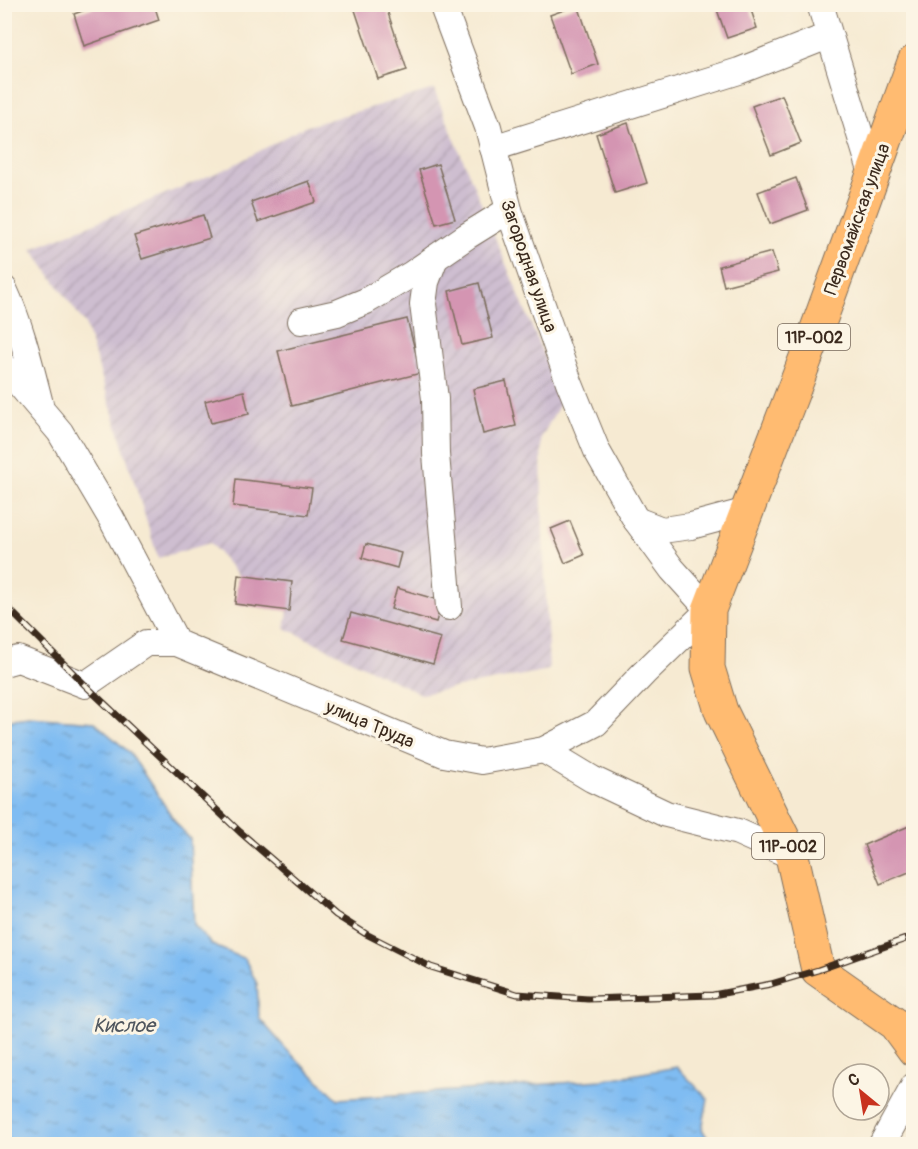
<svg xmlns="http://www.w3.org/2000/svg" width="918" height="1149" font-family="Pangolin,sans-serif">
	<defs>
		<pattern id="industrial-furrows" width="10" height="10" patternUnits="userSpaceOnUse" patternTransform="scale(1.5)"><rect width="10" height="10" fill="#cebed0"/><path d="M-1 1l2-2M0 10L10 0M9 11l2-2" fill="none" stroke="#b2a3b2"/></pattern>
		<pattern id="water-ripples" width="26" height="14" patternUnits="userSpaceOnUse" patternTransform="scale(1.5)"><rect width="26" height="14" fill="#7fbcf2"/><path d="M2 4q2-2 4 0t4 0M15 11q2-2 4 0t4 0" fill="none" stroke="#6999c3"/></pattern>
	</defs>
	<rect width="100%" height="100%" fill="#fcf5e5"/>
	<filter id="ink" filterUnits="userSpaceOnUse"><feTurbulence type="fractalNoise" baseFrequency=".0167" numOctaves="2"/><feDisplacementMap in="SourceGraphic" scale="12" xChannelSelector="R" yChannelSelector="G"/><feConvolveMatrix kernelMatrix="1 2 1 2 8 2 1 2 1" color-interpolation-filters="sRGB"/></filter>
	<filter id="wash" filterUnits="userSpaceOnUse"><feTurbulence type="fractalNoise" baseFrequency=".008" numOctaves="4" result="noise"/><feDisplacementMap in="SourceGraphic" scale="24" xChannelSelector="R" yChannelSelector="G"/><feGaussianBlur stdDeviation="1.35" result="paint"/><feColorMatrix in="noise" values="0 0 0 0 0 0 0 0 0 0 0 0 0 0 0 0 0 1.4 0 .05"/><feComposite in="paint" operator="in"/></filter>
	<g filter="url(#wash)">
		<rect width="100%" height="100%" fill="#f6ead2"/>
		<polygon fill="url(#industrial-furrows)" points="434,89 562,400 541,438 542,511 549,670 421,694 285,628 288,611 235,604 238,575 210,543 158,558 85,324 32,249 228,168 304,127"/>
		<polygon fill="url(#water-ripples)" stroke="#5d7388" stroke-width="1.5" points="29,717 94,722 130,753 177,824 190,839 194,925 212,945 245,959 257,984 259,1018 287,1050 338,1099 602,1080 677,1067 708,1099 702,1129 711,1144 5,1144 5,720"/>
		<g id="blocks">
			<g fill="#d495b2">
				<polygon points="102,4 154,4 159,20 84,46 74,14"/>
				<polygon points="353,4 385,4 407,70 378,79"/>
				<polygon points="715,4 749,4 757,28 727,38"/>
				<polygon points="578,5 598,64 571,74 550,15"/>
				<polygon points="782,95 801,143 771,155 752,106"/>
				<polygon points="628,123 647,183 615,193 596,134"/>
				<polygon points="438,164 455,219 436,224 419,170"/>
				<polygon points="796,178 808,210 770,224 758,192"/>
				<polygon points="309,181 316,202 258,222 251,202"/>
				<polygon points="203,215 210,238 142,259 134,236"/>
				<polygon points="772,252 778,272 724,286 719,266"/>
				<polygon points="479,283 493,338 462,345 449,291"/>
				<polygon points="407,319 421,373 292,406 278,351"/>
				<polygon points="506,381 516,426 483,434 473,389"/>
				<polygon points="244,391 249,414 211,423 205,401"/>
				<polygon points="236,479 312,488 308,515 233,506"/>
				<polygon points="570,521 584,555 565,563 551,529"/>
				<polygon points="366,544 401,553 397,568 362,558"/>
				<polygon points="238,575 292,582 289,611 235,604"/>
				<polygon points="397,588 442,601 436,622 391,609"/>
				<polygon points="351,613 441,638 433,664 343,639"/>
				<polygon points="914,824 914,870 880,884 864,845"/>
			</g>
		</g>
	</g>
	<g filter="url(#ink)">
		<use href="#blocks" fill-opacity="0" stroke="#7c6d5d" stroke-width="1.5"/>
		<g fill="none" stroke-linecap="round" stroke-linejoin="round">
			<defs>
				<g id="minor">
					<polyline points="820,4 873,177"/>
					<polyline points="493,148 739,71 828,36"/>
					<polyline points="435,258 426,282 423,304 435,399 436,454 449,607"/>
					<path d="M4 289C21 326 30 365 40 404"/>
					<polyline points="301,321 337,313 366,301 412,274 467,236 509,210"/>
					<polyline points="4,366 60,432 111,518 177,643"/>
					<polyline points="636,520 662,530 691,526 747,511"/>
					<polyline points="4,663 18,659 85,685 146,643 177,643 444,754 482,761 544,750 596,723 644,673 709,610 672,569 636,520 597,451 569,382 509,210 488,127 442,4"/>
					<polyline points="544,750 592,779 666,814 738,832 792,856"/>
					<polyline points="882,1144 914,1086"/>
				</g>
				<polyline id="major" points="914,62 817,329 709,610 708,668 721,711 792,856 818,970 895,1024 914,1050"/>
			</defs>
			<use href="#minor" stroke="#7c6d5d" stroke-width="28"/>
			<use href="#major" stroke="#7c6d5d" stroke-width="35"/>
			<use href="#minor" stroke="#fff" stroke-width="26"/>
			<use href="#major" stroke="#ffbb71" stroke-width="33"/>
			<defs>
				<polyline id="rail" points="4,604 85,685 240,832 336,915 366,934 431,967 517,994 588,999 713,995 771,984 818,970 914,936"/>
			</defs>
			<use href="#rail" stroke="#3b2a1e" stroke-width="7"/>
			<use href="#rail" stroke="#fcf5e5" stroke-width="4.5" stroke-dasharray="14" stroke-linecap="butt"/>
		</g>
	</g>
	<g text-anchor="middle" stroke-width="6" stroke-linejoin="round" paint-order="stroke">
		<g fill="#fcf5e5" stroke="#75675a" stroke-width="1.5">
			<rect x="778" y="324" width="72" height="26" rx="4.5"/>
			<rect x="752" y="833" width="72" height="26" rx="4.5"/>
		</g>
		<g font-size="16" font-weight="bold" fill="#3b2a1e">
			<text x="814" y="343">11Р-002</text>
			<text x="788" y="852">11Р-002</text>
		</g>
		<g font-size="18" fill="#3b2a1e" stroke="#fcf5e5">
			<text transform="translate(857 219) rotate(-70)" y="6">Первомайская улица</text>
			<text transform="translate(529 266) rotate(71)" y="6">Загородная улица</text>
			<text transform="translate(370 724) rotate(23)" y="6">улица Труда</text>
		</g>
		<g font-size="20" font-style="italic" fill="#4f565e" stroke="#fcf5e5">
			<text x="124" y="1032">Кислое</text>
		</g>
	</g>
	<rect width="918" height="1149" fill="none" stroke="#fcf5e5" stroke-width="24"/>
	<g transform="translate(861 1092) rotate(330)"><circle r="28" fill="#fcf5e5" stroke="#afa495" stroke-width="1.5"/>
	<path d="M0-4.5L10 22L0 15L-10 22Z" fill="#c8321e"/>
	<text y="-9" font-size="16" font-weight="bold" text-anchor="middle" fill="#3b2a1e">С</text>
	</g>
</svg>
